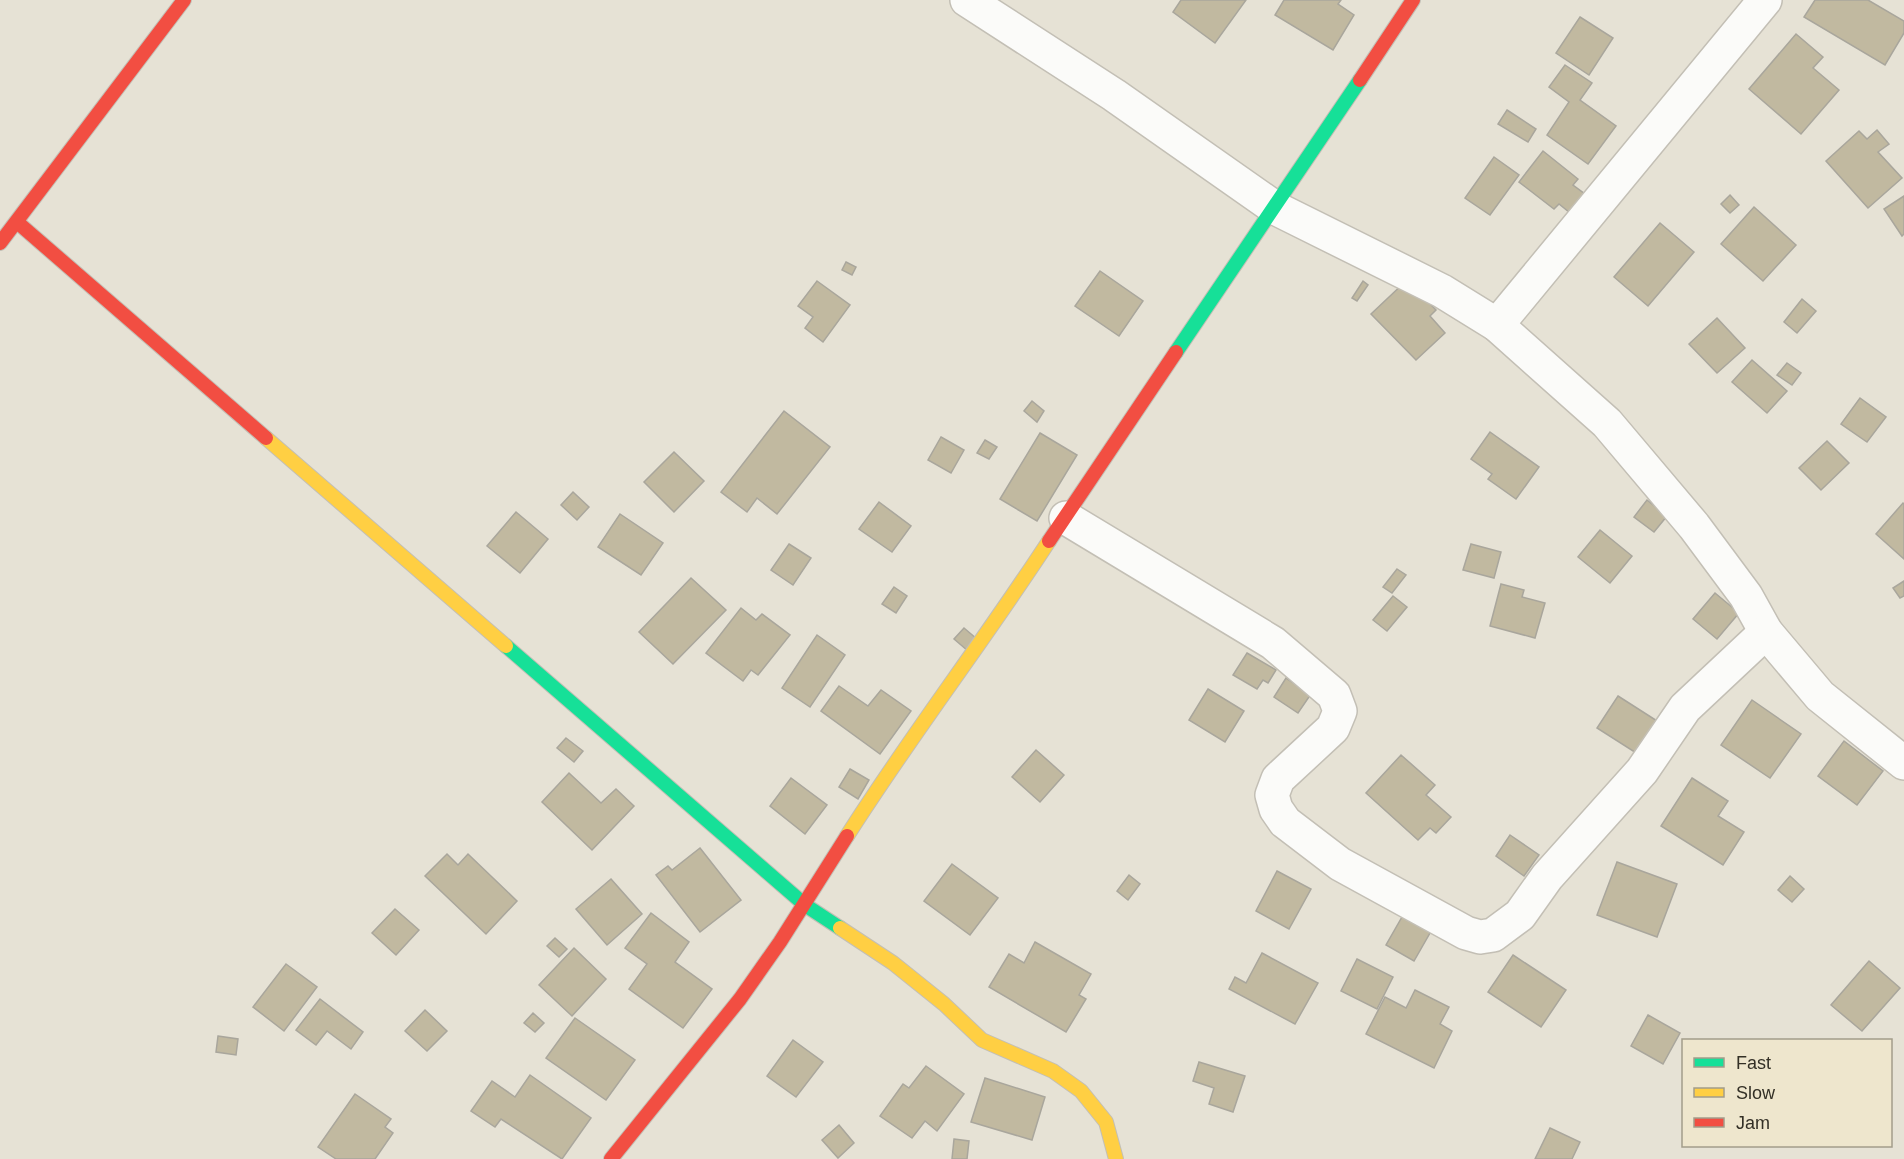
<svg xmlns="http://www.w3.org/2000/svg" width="1904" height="1159" font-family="Helvetica,sans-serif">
	<rect width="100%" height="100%" fill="#e6e2d5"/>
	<g fill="#c1b9a0" stroke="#a9a69c" stroke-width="1.5">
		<polygon points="1181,0 1246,0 1215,43 1173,12"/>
		<polygon points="1284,0 1341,0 1338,4 1354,15 1333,50 1275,15"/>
		<polygon points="1815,0 1868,0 1904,21 1904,33 1885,65 1804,17"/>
		<polygon points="1580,17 1613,38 1589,75 1556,53"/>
		<polygon points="1796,34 1823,57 1813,68 1839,90 1801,134 1749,89"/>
		<polygon points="1565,65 1592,83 1580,100 1616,126 1588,164 1547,135 1569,102 1549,87"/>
		<polygon points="1507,110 1536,129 1528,142 1498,124"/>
		<polygon points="1877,130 1889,144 1878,152 1902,178 1868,208 1826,161 1859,131 1867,139"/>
		<polygon points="1543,151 1578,179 1573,185 1589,197 1575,217 1559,204 1554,209 1519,182"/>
		<polygon points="1494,157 1519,175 1490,215 1465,198"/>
		<polygon points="1730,195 1739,205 1730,213 1721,204"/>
		<polygon points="1904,196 1904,234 1902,236 1884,209"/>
		<polygon points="1754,207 1796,245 1763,281 1721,244"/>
		<polygon points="1660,223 1694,252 1648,306 1614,277"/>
		<polygon points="846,262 856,267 852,275 842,270"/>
		<polygon points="1100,271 1143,301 1119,336 1075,306"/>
		<polygon points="1407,280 1436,310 1430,316 1445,333 1416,360 1371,314"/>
		<polygon points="817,281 850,305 823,342 805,328 813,317 798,306"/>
		<polygon points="1363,281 1368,285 1357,301 1352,298"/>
		<polygon points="1802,299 1816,311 1797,333 1784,322"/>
		<polygon points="1717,318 1745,348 1717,373 1689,344"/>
		<polygon points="1752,360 1787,391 1767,413 1732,382"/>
		<polygon points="1787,363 1801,373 1792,385 1777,375"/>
		<polygon points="1860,398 1886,417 1867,442 1841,424"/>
		<polygon points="1032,401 1044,411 1037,422 1024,411"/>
		<polygon points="784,411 830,447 777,514 757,498 747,512 721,492"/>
		<polygon points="1490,432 1539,467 1516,499 1488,479 1492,474 1471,459"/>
		<polygon points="1040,433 1077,455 1037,521 1000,499"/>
		<polygon points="941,437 964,450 951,473 928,460"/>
		<polygon points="985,440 997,447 989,459 977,453"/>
		<polygon points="1827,441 1849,463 1821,490 1799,468"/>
		<polygon points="674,452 704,481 674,512 644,482"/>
		<polygon points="573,492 589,507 577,520 561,505"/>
		<polygon points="1647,500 1667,516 1654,532 1634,517"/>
		<polygon points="879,502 911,526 892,552 859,529"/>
		<polygon points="1903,503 1904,504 1904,559 1876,534"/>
		<polygon points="516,512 548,539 520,573 487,546"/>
		<polygon points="620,514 663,543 641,575 598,547"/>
		<polygon points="1600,530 1632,556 1610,583 1578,557"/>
		<polygon points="789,544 811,558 793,585 771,570"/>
		<polygon points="1471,544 1501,552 1494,578 1463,570"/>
		<polygon points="1397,569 1406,575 1392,593 1383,587"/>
		<polygon points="691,578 726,610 673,664 639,632"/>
		<polygon points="1904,581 1904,596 1900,598 1893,588"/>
		<polygon points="1501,584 1524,590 1522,597 1545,603 1535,638 1490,626"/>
		<polygon points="894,587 907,596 896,613 882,604"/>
		<polygon points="1715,593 1739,613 1717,639 1693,619"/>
		<polygon points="1393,596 1407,607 1387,631 1373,620"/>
		<polygon points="741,608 756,620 762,614 790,635 758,675 751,670 743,681 706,653"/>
		<polygon points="964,628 977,639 968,651 954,639"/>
		<polygon points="817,635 845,655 810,707 782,688"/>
		<polygon points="1247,653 1276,670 1268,683 1263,680 1257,689 1233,675"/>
		<polygon points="1286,678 1311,694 1298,713 1274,697"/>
		<polygon points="839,686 868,706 881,690 911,711 880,754 821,711"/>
		<polygon points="1208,689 1244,711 1225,742 1189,720"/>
		<polygon points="1618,696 1665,726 1644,758 1597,728"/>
		<polygon points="1752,700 1801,734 1770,778 1721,745"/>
		<polygon points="566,738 583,751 574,762 557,748"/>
		<polygon points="1844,741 1883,771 1857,805 1818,776"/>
		<polygon points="1036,750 1064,775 1040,802 1012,777"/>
		<polygon points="1401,755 1435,785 1426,795 1451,817 1436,833 1430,828 1418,840 1366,793"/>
		<polygon points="850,769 869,780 858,799 839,787"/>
		<polygon points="569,773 601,803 616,789 634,806 592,850 542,802"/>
		<polygon points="791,778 827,805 805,834 770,806"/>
		<polygon points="1692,778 1728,801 1718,816 1744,832 1723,865 1661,826"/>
		<polygon points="1510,835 1539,855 1524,876 1496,856"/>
		<polygon points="700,848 741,900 700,932 656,875 668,866 672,870"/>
		<polygon points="447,854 458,865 468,854 517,901 486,934 425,876"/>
		<polygon points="1617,862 1677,884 1657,937 1597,915"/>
		<polygon points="952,864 998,898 970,935 924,901"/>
		<polygon points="1277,871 1311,889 1289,929 1256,911"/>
		<polygon points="1129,875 1140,884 1128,900 1117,891"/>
		<polygon points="1790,876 1804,889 1792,902 1778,890"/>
		<polygon points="611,879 642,914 607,945 576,909"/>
		<polygon points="1410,903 1438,919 1414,961 1386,945"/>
		<polygon points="395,909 419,930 396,955 372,933"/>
		<polygon points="651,913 689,942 675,962 712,989 683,1028 629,989 647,964 625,948"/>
		<polygon points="555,938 567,949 559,957 547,946"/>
		<polygon points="1035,942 1091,974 1079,995 1086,999 1066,1032 989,987 1009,954 1024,963"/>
		<polygon points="574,948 606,979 572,1016 539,985"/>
		<polygon points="1262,953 1318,983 1295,1024 1229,989 1235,977 1246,983"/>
		<polygon points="1513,955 1566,990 1541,1027 1488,992"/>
		<polygon points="1357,959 1393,977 1377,1009 1341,991"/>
		<polygon points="1869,961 1900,988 1862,1031 1831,1005"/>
		<polygon points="286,964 317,987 284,1031 253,1007"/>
		<polygon points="1415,990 1449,1007 1440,1024 1452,1031 1434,1068 1366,1034 1385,997 1406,1008"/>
		<polygon points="320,999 363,1032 351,1049 327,1031 316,1045 296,1030"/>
		<polygon points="425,1010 447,1031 427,1051 405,1031"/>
		<polygon points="533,1013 544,1023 535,1032 524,1023"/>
		<polygon points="1648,1015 1680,1033 1663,1064 1631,1046"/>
		<polygon points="575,1018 635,1060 606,1100 546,1058"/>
		<polygon points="218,1036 238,1039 236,1055 216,1052"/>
		<polygon points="793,1040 823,1062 796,1097 767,1076"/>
		<polygon points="1199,1062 1245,1076 1233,1112 1209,1104 1214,1088 1193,1081"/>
		<polygon points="926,1066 964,1094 937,1131 925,1121 912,1138 880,1116 903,1084 909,1088"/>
		<polygon points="530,1075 591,1118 562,1159 501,1119 495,1127 471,1111 492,1081 515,1097"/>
		<polygon points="985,1078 1045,1097 1032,1140 971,1122"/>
		<polygon points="355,1094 391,1119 385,1127 393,1133 375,1159 336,1159 318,1147"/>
		<polygon points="839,1125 854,1143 838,1158 822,1140"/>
		<polygon points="1550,1128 1580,1142 1572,1159 1535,1159"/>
		<polygon points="954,1139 969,1141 967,1159 952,1159"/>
	</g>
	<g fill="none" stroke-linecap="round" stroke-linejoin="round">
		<defs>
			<g id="street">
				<polyline points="967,0 1114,95 1275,208 1442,291 1497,325 1607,423 1694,526 1746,596 1766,632 1820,696 1904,763"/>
				<polyline points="1497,325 1765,0"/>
				<polyline points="1066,518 1273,643 1334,695 1340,711 1333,728 1278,779 1272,795 1276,809 1285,822 1340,864 1466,933 1480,937 1493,935 1520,915 1547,877 1642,771 1685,708 1766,632"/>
			</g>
			<g id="fast">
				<polyline points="1176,352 1360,80"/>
				<polyline points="506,646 805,905 840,928"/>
			</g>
			<g id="slow">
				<polyline points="266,438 506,646"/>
				<path d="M847 836C911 735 984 641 1049 541"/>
				<polyline points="840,928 893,963 944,1004 982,1040 1053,1071 1081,1091 1106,1122 1116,1159"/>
			</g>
			<g id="jam">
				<polyline points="1360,80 1413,0"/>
				<polyline points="17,222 266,438"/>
				<polyline points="0,243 184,0"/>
				<polyline points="1049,541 1176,352"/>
				<polyline points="611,1159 740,999 780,942 847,836"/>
			</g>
		</defs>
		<use href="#street" stroke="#c3bfb5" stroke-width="36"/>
		<use href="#fast" stroke="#c3bfb5" stroke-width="16"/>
		<use href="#slow" stroke="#c3bfb5" stroke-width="16"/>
		<use href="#jam" stroke="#c3bfb5" stroke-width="16"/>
		<use href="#street" stroke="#fbfbf9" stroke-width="33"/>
		<use href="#fast" stroke="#16e098" stroke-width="14"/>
		<use href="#slow" stroke="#ffcf43" stroke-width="14"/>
		<use href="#jam" stroke="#f24e42" stroke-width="14"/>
	</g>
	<rect x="1682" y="1039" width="210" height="108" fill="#eee6cd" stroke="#a39d8a" stroke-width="1.5"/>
	<rect x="1694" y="1058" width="30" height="9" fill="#16e098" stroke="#a39d8a" stroke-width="1.5"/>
	<text x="1736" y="1069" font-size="18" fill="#333026">Fast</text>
	<rect x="1694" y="1088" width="30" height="9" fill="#ffcf43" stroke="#a39d8a" stroke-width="1.5"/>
	<text x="1736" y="1099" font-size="18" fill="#333026">Slow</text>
	<rect x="1694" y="1118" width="30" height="9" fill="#f24e42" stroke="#a39d8a" stroke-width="1.5"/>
	<text x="1736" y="1129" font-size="18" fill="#333026">Jam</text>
</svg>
